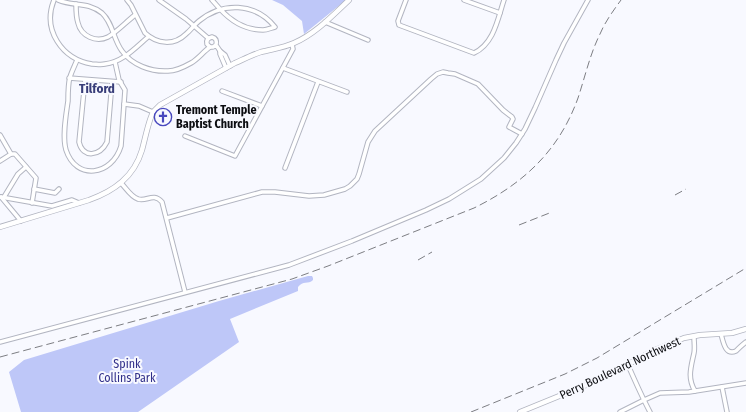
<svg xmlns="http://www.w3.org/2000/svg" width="746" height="412" font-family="'Fira Sans Condensed',sans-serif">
	<rect width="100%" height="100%" fill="#f8f9ff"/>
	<g fill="#bec7f8">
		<polygon points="272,0 346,0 304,34 302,21 283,5"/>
		<path d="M308 276H312L313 278V280C308 285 303 280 298 287V291L230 319 239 342 138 412H21L9 372 24 360 219 301Z"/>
	</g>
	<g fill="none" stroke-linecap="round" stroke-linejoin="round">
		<defs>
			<g id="street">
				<path d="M54 0C42 30 62 59 92 64 96 64 101 65 105 64 123 62 135 48 148 37"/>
				<path d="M58 0C74 7 87 1 102 13 113 23 113 39 122 51 132 65 151 72 168 71 176 71 184 67 191 63 198 59 203 52 210 47"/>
				<path d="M127 0 131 5 145 33C157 44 174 46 186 34 191 30 194 25 199 21 222 2 255 2 275 27 271 28 267 30 263 30 246 30 231 21 220 9L212 0"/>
				<polyline points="159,0 186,19 208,38"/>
				<path d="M406 0 398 21 399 25 474 53C494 44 498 18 504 0"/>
				<polyline points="464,0 500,13"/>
				<path d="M76 4C76 10 76 17 78 23 81 36 96 43 108 37 118 31 126 22 135 15"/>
				<polyline points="325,22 368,40"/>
				<path d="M216 45 213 47H210L207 44C206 40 208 38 212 37 216 38 217 41 216 45L220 51"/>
				<path d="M77 60C75 65 72 71 70 77 68 84 68 93 68 101 66 115 62 137 66 150 76 181 112 176 121 146L125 90 119 80 115 62"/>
				<polyline points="226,68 220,54 220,51 225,55 230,66"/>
				<polyline points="283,68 347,92"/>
				<polyline points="69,78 121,82"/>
				<path d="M85 80 79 142C83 159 100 156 107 142L112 82"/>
				<polyline points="222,91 262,106"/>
				<polyline points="124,104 139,106 153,112"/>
				<polyline points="0,135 11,154 15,154 36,178 32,203"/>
				<polyline points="185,136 235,156 293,49 292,44"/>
				<polyline points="0,161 11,154"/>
				<polyline points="285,168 318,82"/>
				<path d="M121 183C126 188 131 197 138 199 147 202 153 192 162 202L185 292"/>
				<polyline points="34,189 55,193 59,189"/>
				<polyline points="1,197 52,206 72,200 79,203"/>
				<polyline points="1,197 21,221"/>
				<polyline points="4,197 18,174 26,167"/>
				<polyline points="167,218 262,192 275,192 309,196 324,195 345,189 350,186 357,179 359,174 368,142 375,131 431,79 437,74 443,72 448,73 455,74 478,84 503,110 512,117 513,119 509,127 522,134"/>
				<path d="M721 334C723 341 725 356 736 351 739 348 742 345 746 342"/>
				<path d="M694 337C694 342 695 348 694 353 691 367 687 378 695 391"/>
				<polyline points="0,342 289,265 352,241 426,210 449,199 481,179 504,158 516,143 525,129 535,108 556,60 564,43 588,0"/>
				<path d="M628 365C635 381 642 397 650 412"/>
				<polyline points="722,387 727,412"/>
				<polyline points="620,412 644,400 660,393 689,392 746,383"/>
			</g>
			<g id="secondary">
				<path d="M0 227 89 200C114 191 134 177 142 150 145 139 147 128 151 117L153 112 160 105 235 63C244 59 252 55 261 52 272 49 283 48 294 43 315 34 332 16 349 0"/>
				<polyline points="520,412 596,381 655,350 684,338 700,335 732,333 746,329"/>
			</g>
		</defs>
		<use href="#street" stroke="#b2b5c1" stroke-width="5.5"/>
		<use href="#secondary" stroke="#b2b5c1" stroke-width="6"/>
		<use href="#street" stroke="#fff" stroke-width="3.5"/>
		<use href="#secondary" stroke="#fff" stroke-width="4.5"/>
		<g stroke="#7d7e83" stroke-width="1" stroke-dasharray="8 4" stroke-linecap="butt">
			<polyline points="675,195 686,189"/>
			<polyline points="519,225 552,212"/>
			<polyline points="418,260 432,252"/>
			<path d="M0 357 292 279 328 266 474 208C523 184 559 151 578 98 585 77 590 54 600 34 605 22 613 11 621 0"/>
			<polyline points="471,412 565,374 597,358 746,268"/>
		</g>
	</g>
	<defs>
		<symbol id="church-ring" viewBox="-11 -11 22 22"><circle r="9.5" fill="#f8f9ff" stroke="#4848be" stroke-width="1.5"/><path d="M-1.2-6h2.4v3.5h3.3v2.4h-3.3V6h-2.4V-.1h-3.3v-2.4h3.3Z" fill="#4848be"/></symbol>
	</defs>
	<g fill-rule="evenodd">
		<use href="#church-ring" x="153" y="107" width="20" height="20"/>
	</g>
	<g text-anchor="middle" stroke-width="4" stroke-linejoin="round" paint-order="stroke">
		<g font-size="12" font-weight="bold" fill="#0c0d11" stroke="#f8f9ff" text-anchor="start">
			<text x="176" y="114">Tremont Temple<tspan x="176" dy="14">Baptist Church</tspan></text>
		</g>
		<g font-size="12" fill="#312f8a" stroke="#f8f9ff">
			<text x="127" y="368">Spink<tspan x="127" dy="14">Collins Park</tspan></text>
		</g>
		<g font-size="12" fill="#0c0d11" stroke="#f8f9ff">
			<text transform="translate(620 368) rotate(-25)" y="4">Perry Boulevard Northwest</text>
		</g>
		<g font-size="13" font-weight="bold" fill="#383d79" stroke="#f8f9ff">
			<text x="97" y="93">Tilford</text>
		</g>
	</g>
</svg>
